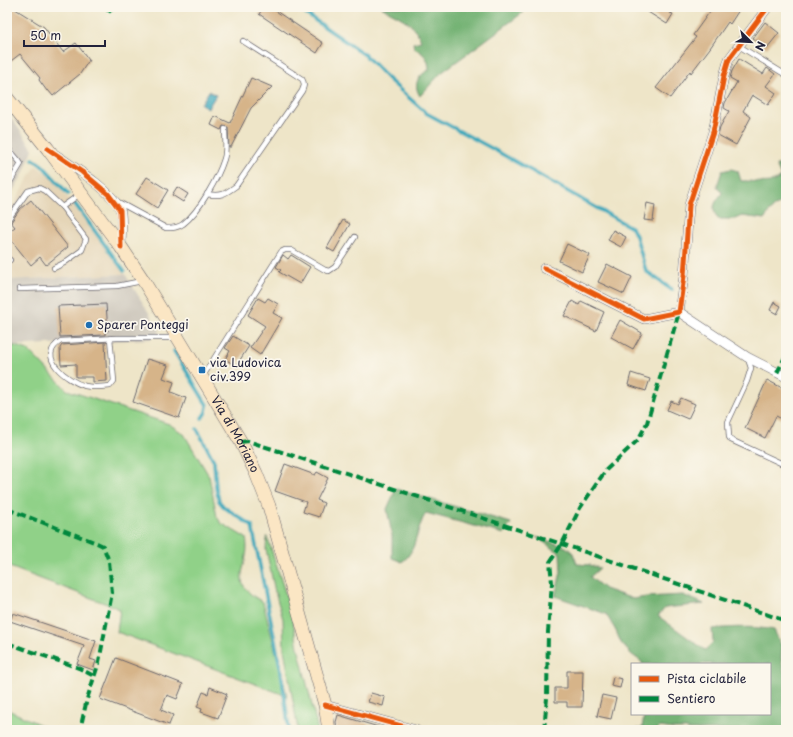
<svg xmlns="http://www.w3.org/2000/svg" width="793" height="737" font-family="'Playpen Sans',sans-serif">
	<rect width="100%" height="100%" fill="#fbf7ec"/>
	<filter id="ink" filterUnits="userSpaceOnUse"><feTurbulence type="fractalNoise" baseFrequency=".025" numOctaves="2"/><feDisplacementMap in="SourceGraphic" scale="8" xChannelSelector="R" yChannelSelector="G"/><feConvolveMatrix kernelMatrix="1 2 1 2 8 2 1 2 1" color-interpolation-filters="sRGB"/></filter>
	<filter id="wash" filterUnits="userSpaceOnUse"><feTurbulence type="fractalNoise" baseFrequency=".012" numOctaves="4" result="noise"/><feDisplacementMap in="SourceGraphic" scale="16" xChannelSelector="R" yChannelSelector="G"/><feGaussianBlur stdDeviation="0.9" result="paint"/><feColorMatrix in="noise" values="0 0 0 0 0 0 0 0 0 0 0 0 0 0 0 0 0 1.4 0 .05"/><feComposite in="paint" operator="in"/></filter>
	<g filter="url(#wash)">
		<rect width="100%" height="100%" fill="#eee5c8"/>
		<polygon fill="#e5d5b7" points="36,166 52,177 125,274 7,280 7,215"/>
		<g fill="#c9c3b8">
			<polygon points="7,112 33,149 23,174 7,201"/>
			<polygon points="125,274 160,331 150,339 7,346 7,280"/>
		</g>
		<g fill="#90d188" stroke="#597a62">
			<path d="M7 346H15L28 350 67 390 169 424 184 434 209 476 217 517 221 523 246 538C252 568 224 581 263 602L287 696 117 632 120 609 7 566Z"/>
			<polygon points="267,536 291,611 298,647 318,730 298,730 284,649 283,619 275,592 266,549"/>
			<polygon points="7,710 8,710 52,730 7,730"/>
		</g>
		<g fill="#74b374" stroke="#4b6a58">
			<path d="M381 7H528L521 14 441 73 420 96C413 85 417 76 429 70 429 59 424 53 414 48L413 43 421 41C414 21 398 17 381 7Z"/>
			<path d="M776 165H786V200L784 203C774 205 770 209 765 219L742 216 735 219H718C711 207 714 204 722 193L717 186 722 171 731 169 738 171 741 181C756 180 768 187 781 177Z"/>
			<path d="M396 489 511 523 504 534 426 513C416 528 417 552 402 562L392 558V535L387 509Z"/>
			<path d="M536 537 566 547 573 553 577 564 590 565 600 568 590 577 605 589 633 599 646 597 683 595 704 604 665 608 658 616 705 650 713 642 712 629C733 627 753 626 774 630L782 647 781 658 784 672 786 673V730H687V729H673L660 727 657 730H604L602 727 642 729 644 714H770V664H642V662L631 654 621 643 616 631 606 614 555 596 561 572 560 553Z"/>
		</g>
		<polygon fill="#3da9bc" stroke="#30667c" points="209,91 216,95 208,108 201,104"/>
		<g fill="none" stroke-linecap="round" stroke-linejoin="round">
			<g stroke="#3da9bc" stroke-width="3.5">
				<polyline points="296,7 365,55 388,79 426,113 493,149 632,228 636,236 646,271 672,290"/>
				<polyline points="33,159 43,166 68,194"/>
				<polyline points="75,204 124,271"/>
				<polyline points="174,351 207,405 206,412 202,418"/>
				<polyline points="197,429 214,461 216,488 219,501 224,507 252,526 281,671 289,730"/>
			</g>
		</g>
		<g id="blocks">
			<g fill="#d6b489">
				<polygon points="7,7 12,7 44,27 63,52 76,43 89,60 80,74 53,96 48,90 47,91 39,80 40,78 20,54 7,64"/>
				<polygon points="264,7 270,7 323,43 317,53 259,14"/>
				<polygon points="640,7 674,7 670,13 673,14 667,24"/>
				<polygon points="713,7 741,7 730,24 728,22 710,48 691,73 690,71 670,98 656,88 696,37 693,35"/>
				<polygon points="765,22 779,33 767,48 753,38"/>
				<polygon points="739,59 763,74 767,68 775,74 766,86 776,93 768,105 752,95 743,111 751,117 736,145 718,135 720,127 729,111 724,108 725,103 737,82 730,78 732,71"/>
				<polygon points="251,78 272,87 251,108 231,147 229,147 228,127 223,126 221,130 211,125 215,116 230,123"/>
				<polygon points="147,177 168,190 157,208 136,194"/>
				<polygon points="177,187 188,194 183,202 172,195"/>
				<polygon points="31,200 68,247 46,265 40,257 31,265 7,235 7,233 15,227 11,222 20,209"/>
				<polygon points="647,203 655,205 653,221 644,220"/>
				<polygon points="343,220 350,224 334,252 327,248"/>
				<polygon points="613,230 626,237 621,247 608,240"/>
				<polygon points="567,244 590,255 582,272 559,261"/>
				<polygon points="283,255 288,259 291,255 310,267 300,284 279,272 281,270 276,267"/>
				<polygon points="607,264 632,277 624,294 598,282"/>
				<polygon points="258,298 265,302 268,298 278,304 273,313 282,318 260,355 250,348 265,326 248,315"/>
				<polygon points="572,301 579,305 581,301 604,312 596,331 564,316"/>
				<polygon points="774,302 781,306 777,314 770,310"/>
				<polygon points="106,304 108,331 105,332 105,335 60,337 58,306"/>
				<polygon points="620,320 642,333 633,349 611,337"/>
				<polygon points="233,336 249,346 236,366 225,359 230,351 225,348"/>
				<polygon points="105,342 107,381 93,382 93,377 76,377 76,364 61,365 60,348 62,345"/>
				<polygon points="147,359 168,365 163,378 174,382 171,392 186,398 179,418 133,402"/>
				<polygon points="631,373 650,379 646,391 628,385"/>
				<polygon points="767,380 786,390 786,421 776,416 765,438 745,428"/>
				<polygon points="681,398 695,404 688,419 667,410 671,401 678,404"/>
				<polygon points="285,464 315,475 317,472 328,478 317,500 324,503 319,517 303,512 306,502 275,491"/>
				<polygon points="13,613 96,641 90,659 96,661 93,670 77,664 84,646 10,621"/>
				<polygon points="116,658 183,684 177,699 167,695 161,710 173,715 169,725 100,699"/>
				<polygon points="567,671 583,671 582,707 567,707 567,702 555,702 555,688 567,688"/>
				<polygon points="613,677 622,679 620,688 611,686"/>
				<polygon points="210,687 227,694 218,718 201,712 202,709 197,707 203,692 208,694"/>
				<polygon points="371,693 385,697 383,706 368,702"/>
				<polygon points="602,695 616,698 611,719 597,716"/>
				<polygon points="338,715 382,728 381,730 337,730 336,722"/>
			</g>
		</g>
	</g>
	<g filter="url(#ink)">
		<use href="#blocks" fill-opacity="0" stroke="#69666c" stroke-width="1"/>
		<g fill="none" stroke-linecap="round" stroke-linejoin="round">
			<defs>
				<g id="lane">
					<polyline points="739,46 786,75"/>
					<polyline points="7,147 19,161 21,164 7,187"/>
					<path d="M207 194C221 197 225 194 236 186L302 91C304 86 305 84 302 79L243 41"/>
					<path d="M118 202 166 228C172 228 178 228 183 224 199 212 218 178 224 159 227 150 225 139 225 129"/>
					<polyline points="7,221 28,191 39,188 45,191 62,207"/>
					<polyline points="7,258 10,260"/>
					<polyline points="54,268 64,263 82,250 86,239 62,207 80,194"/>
					<polyline points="19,289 117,286 142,281"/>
					<path d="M110 338 114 381 110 386C101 387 94 388 85 386 67 381 35 356 61 341L117 338H176"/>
					<polyline points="748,359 751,368 747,381 728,422 729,437 731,440 785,465"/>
					<polyline points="203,376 281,252 285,250 291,250 325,270 329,271 335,267 355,237"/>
				</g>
				<g id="street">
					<path d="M56 155C75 168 109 188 120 209 123 215 121 239 121 247"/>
					<polyline points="544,268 644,319 679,312 684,276 689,205 713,132 724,76 729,59 768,7"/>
					<polyline points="679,312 747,357 786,377"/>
					<polyline points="325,705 416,730"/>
				</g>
				<g id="secondary">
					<path id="s1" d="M7 98 48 149 121 247 143 280 241 442 256 473 269 506 325 705 329 730"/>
				</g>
			</defs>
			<use href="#lane" stroke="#69666c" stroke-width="6"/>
			<use href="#street" stroke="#69666c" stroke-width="10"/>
			<use href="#secondary" stroke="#69666c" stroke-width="14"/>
			<use href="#lane" stroke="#fff" stroke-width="4.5"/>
			<use href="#street" stroke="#fff" stroke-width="9"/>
			<use href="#secondary" stroke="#fbe6c4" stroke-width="13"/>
			<g stroke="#00873e" stroke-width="4" stroke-dasharray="8 4" stroke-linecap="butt">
				<polyline points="105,7 114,14"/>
				<polyline points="777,373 786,355"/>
				<polyline points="241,442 248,441 562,544 786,621"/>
				<polyline points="7,509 97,543 103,546 109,561 112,593 99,662 87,699 80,730"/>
				<polyline points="7,643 79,668 94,676"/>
				<polyline points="544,730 547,698 548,632 552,583 550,562 562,544 580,508 606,470 638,440 647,423 679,312"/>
			</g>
			<defs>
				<g id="cycleway">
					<polyline points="48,149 82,172 108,194 120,210 121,247"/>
					<polyline points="544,268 644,319 679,312 684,276 689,205 713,132 724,76 729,59 768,7"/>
					<polyline points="325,705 416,730"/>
				</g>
			</defs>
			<use href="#cycleway" stroke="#fbf7ec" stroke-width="8"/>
			<use href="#cycleway" stroke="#e8590c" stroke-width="5"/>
		</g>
	</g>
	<g fill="#1f6fb2" stroke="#fbf7ec" stroke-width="1.5">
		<circle cx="89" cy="325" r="4"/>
		<rect x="198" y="366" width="8" height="8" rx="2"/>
	</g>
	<g text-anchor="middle" stroke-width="3.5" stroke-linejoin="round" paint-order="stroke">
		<g font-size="12" fill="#22223b" stroke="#fbf7ec" text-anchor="start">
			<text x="97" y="329">Sparer Ponteggi</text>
			<text x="210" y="367">via Ludovica<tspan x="210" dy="14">civ.399</tspan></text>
		</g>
		<g font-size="12" fill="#22223b" stroke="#fbf7ec">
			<text dy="4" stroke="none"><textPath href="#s1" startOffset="407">Via di Moriano</textPath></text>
		</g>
	</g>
	<rect width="793" height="737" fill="none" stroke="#fbf7ec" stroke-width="24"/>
	<rect x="631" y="663" width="140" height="52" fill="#fbf7ec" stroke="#a4a2a5"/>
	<rect x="639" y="676" width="20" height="6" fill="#e8590c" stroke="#a4a2a5"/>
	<text x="667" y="683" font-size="12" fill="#22223b">Pista ciclabile</text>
	<rect x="639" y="696" width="20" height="6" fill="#00873e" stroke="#a4a2a5"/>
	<text x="667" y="703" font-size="12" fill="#22223b">Sentiero</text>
	<g transform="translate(751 42) rotate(114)" stroke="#fbf7ec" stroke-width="3" paint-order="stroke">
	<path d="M0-3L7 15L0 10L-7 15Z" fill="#22223b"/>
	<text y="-6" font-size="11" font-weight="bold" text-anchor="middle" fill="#22223b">N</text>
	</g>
	<path d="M24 40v6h81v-6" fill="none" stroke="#22223b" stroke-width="2"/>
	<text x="30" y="40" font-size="12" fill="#22223b" stroke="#fbf7ec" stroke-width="3" paint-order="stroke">50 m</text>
</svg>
